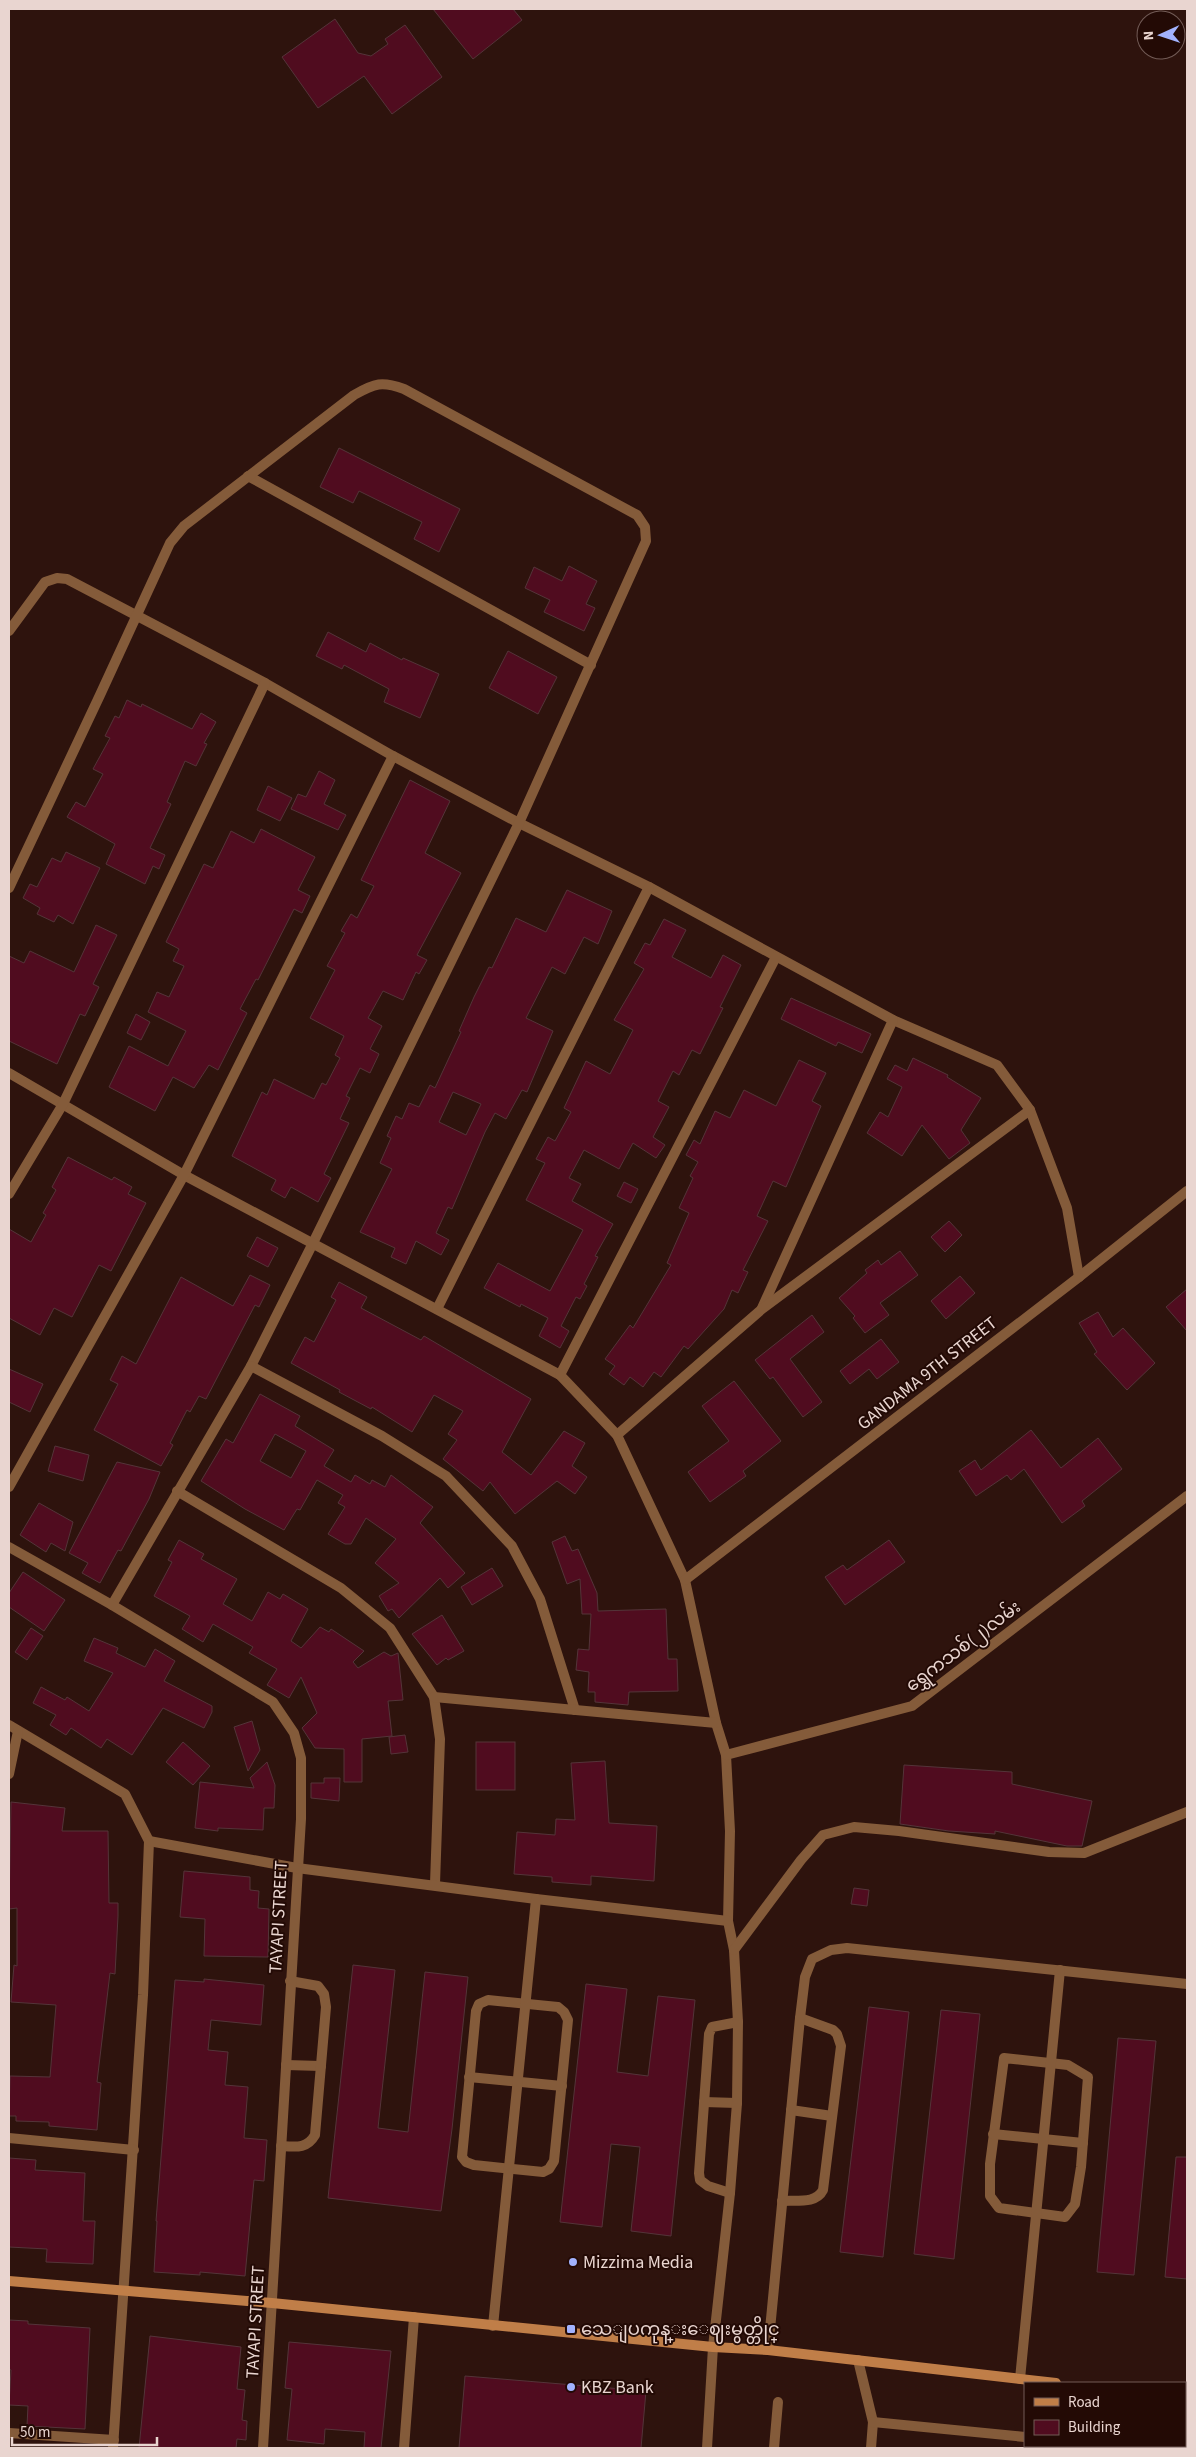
<svg xmlns="http://www.w3.org/2000/svg" width="1196" height="2457" font-family="'Source Sans 3','Noto Sans Myanmar',sans-serif">
	<rect width="100%" height="100%" fill="#2e130d"/>
	<g fill="#500c1f" stroke="#543439" fill-rule="evenodd">
		<polygon points="433,9 513,9 522,20 473,59"/>
		<polygon points="335,19 358,53 371,56 388,44 385,39 405,25 442,77 392,114 364,76 318,108 282,57"/>
		<polygon points="339,448 460,509 439,552 414,539 422,522 359,491 353,503 320,487"/>
		<polygon points="569,566 597,581 586,604 595,608 584,631 544,612 550,600 525,588 534,567 562,581"/>
		<polygon points="328,632 366,652 370,643 402,660 403,658 439,674 420,718 384,702 389,689 344,665 342,669 316,656"/>
		<polygon points="508,651 557,677 538,714 489,688"/>
		<polygon points="127,700 141,707 142,704 192,729 201,713 216,722 204,743 207,744 196,766 185,761 167,802 171,804 150,848 165,855 159,869 153,866 145,884 106,864 115,844 67,817 76,802 85,807 103,774 93,769 110,738 105,736 115,716 119,718"/>
		<polygon points="319,771 335,780 324,804 346,815 338,830 291,809 298,794 306,797"/>
		<polygon points="410,780 450,801 425,853 461,873 417,955 427,960 419,974 416,972 403,1000 383,991 368,1018 382,1026 370,1049 379,1054 370,1073 360,1068 346,1096 350,1098 340,1119 349,1123 324,1174 331,1178 318,1202 291,1187 285,1198 271,1190 276,1180 232,1156 262,1092 267,1095 274,1079 314,1099 322,1083 326,1085 340,1058 335,1055 344,1036 310,1018 335,970 327,966 345,933 341,931 351,914 357,918 374,886 361,880"/>
		<polygon points="268,786 292,798 280,821 257,810"/>
		<polygon points="261,829 315,857 298,890 310,896 302,913 294,909 258,980 256,979 240,1009 247,1013 218,1070 209,1065 194,1088 173,1077 155,1111 109,1087 129,1046 168,1066 186,1031 148,1012 157,992 169,997 184,966 173,961 179,949 166,942 204,864 213,868 231,831 254,843"/>
		<polygon points="66,852 100,868 73,924 58,915 54,922 37,914 40,908 23,898 30,884 37,887 52,858 61,862"/>
		<path d="M567 890 612 911 598 944 584 937 565 974 552 967 526 1018 553 1031 527 1092 522 1090 506 1119 495 1113 485 1132 452 1209 448 1207 436 1233 449 1240 441 1255 416 1241 406 1264 391 1257 395 1248 360 1232 392 1169 380 1163 391 1138 387 1136 396 1116 402 1119 409 1103 419 1107 430 1085 435 1088 461 1032 459 1031 474 997 489 967 492 968 516 918 546 932ZM453 1092 481 1104 466 1135 439 1122Z"/>
		<polygon points="664,919 686,930 672,957 711,978 723,955 741,965 720,1007 723,1008 700,1054 692,1050 679,1075 673,1071 658,1101 669,1107 653,1137 665,1145 656,1158 633,1143 619,1169 584,1150 569,1178 581,1184 572,1201 613,1224 595,1256 598,1257 584,1284 587,1286 580,1299 576,1297 561,1326 569,1331 560,1348 539,1336 548,1318 521,1304 520,1307 484,1288 498,1263 550,1291 583,1230 526,1200 545,1163 536,1159 548,1137 555,1141 571,1112 564,1108 586,1061 610,1074 633,1030 614,1020 644,969 634,963 645,943 650,945"/>
		<polygon points="96,925 117,935 93,984 99,987 85,1016 80,1014 57,1064 9,1041 9,956 24,963 30,951 74,972"/>
		<polygon points="791,998 871,1034 862,1053 838,1042 836,1046 781,1019"/>
		<polygon points="136,1014 150,1022 141,1040 127,1033"/>
		<polygon points="913,1058 948,1075 947,1077 981,1098 961,1130 970,1143 949,1159 922,1125 902,1156 867,1133 880,1112 888,1117 902,1087 887,1079 895,1065 907,1071"/>
		<polygon points="799,1060 826,1073 812,1101 821,1106 786,1187 773,1181 757,1216 768,1221 743,1270 748,1272 738,1293 732,1290 724,1309 688,1349 684,1346 661,1377 654,1372 643,1387 630,1377 624,1385 609,1374 615,1366 605,1359 630,1325 633,1328 671,1265 667,1263 689,1213 679,1208 693,1178 690,1176 698,1162 686,1155 694,1140 700,1144 715,1111 730,1118 744,1090 776,1106"/>
		<polygon points="68,1157 112,1180 114,1177 132,1187 128,1194 146,1203 111,1271 99,1265 72,1317 54,1308 40,1335 9,1318 9,1229 31,1242 46,1215 43,1213 56,1190 52,1187"/>
		<polygon points="624,1182 638,1189 631,1203 617,1196"/>
		<polygon points="949,1221 962,1235 945,1252 931,1237"/>
		<polygon points="257,1237 278,1248 268,1267 247,1256"/>
		<polygon points="900,1251 918,1275 880,1303 889,1315 865,1333 853,1318 855,1316 839,1298 867,1273 865,1270 878,1260 881,1265"/>
		<polygon points="250,1275 270,1285 259,1307 255,1305 206,1399 199,1396 190,1412 187,1410 170,1443 173,1445 161,1466 94,1430 118,1384 110,1380 122,1356 136,1364 181,1277 233,1306"/>
		<polygon points="960,1276 975,1293 946,1319 931,1301"/>
		<polygon points="339,1282 367,1297 361,1308 421,1340 424,1336 531,1399 502,1452 531,1475 564,1431 585,1443 572,1466 587,1477 575,1494 557,1481 515,1514 490,1482 483,1491 443,1459 457,1440 448,1434 463,1411 434,1395 412,1432 372,1407 371,1409 339,1392 340,1390 291,1363 305,1337 314,1342 336,1300 331,1297"/>
		<polygon points="1187,1289 1187,1331 1166,1307"/>
		<polygon points="1098,1312 1113,1337 1123,1328 1155,1363 1127,1390 1094,1354 1097,1352 1079,1323"/>
		<polygon points="812,1315 824,1332 790,1359 822,1402 803,1417 773,1377 770,1379 755,1360"/>
		<polygon points="881,1339 899,1362 877,1379 869,1369 850,1384 840,1371"/>
		<polygon points="9,1369 43,1384 30,1412 9,1402"/>
		<polygon points="734,1381 781,1441 743,1471 746,1476 710,1502 688,1472 729,1441 702,1406"/>
		<path d="M260 1394 300 1416 295 1426 334 1450 324 1466 351 1482 355 1475 370 1484 372 1480 385 1487 391 1475 433 1507 420 1523 465 1573 448 1588 440 1578 399 1618 392 1609 388 1611 379 1596 399 1583 375 1563 396 1539 366 1518 351 1544H345L328 1534 345 1507 338 1503 343 1495 317 1480 300 1510 297 1509 284 1530 245 1509 201 1481 226 1439 233 1443ZM275 1434 306 1451 291 1478 260 1461Z"/>
		<polygon points="1031,1430 1061,1468 1098,1438 1122,1469 1082,1501 1085,1506 1062,1523 1024,1469 1011,1480 1007,1475 976,1496 959,1471 975,1460 981,1470"/>
		<polygon points="55,1446 89,1455 83,1481 48,1471"/>
		<polygon points="117,1462 160,1472 149,1499 121,1551 118,1550 100,1583 82,1573 88,1563 69,1553"/>
		<polygon points="39,1503 73,1522 65,1551 51,1543 46,1552 20,1535"/>
		<polygon points="565,1536 572,1551 578,1549 597,1593 598,1611 666,1609 668,1659 677,1659 678,1691 629,1692 628,1705 595,1702 595,1692 588,1692 589,1672 576,1670 578,1649 589,1650 591,1614 582,1614 580,1579 567,1584 552,1542"/>
		<polygon points="179,1540 204,1554 201,1559 237,1579 223,1604 252,1621 268,1592 280,1599 283,1594 308,1609 291,1641 301,1648 320,1627 329,1632 331,1629 364,1651 353,1662 358,1668 384,1652 391,1656 398,1653 403,1700 388,1701 392,1736 362,1739 362,1782 344,1782 344,1749 315,1748 302,1728 317,1713 301,1677 289,1698 267,1685 277,1669 249,1653 253,1647 213,1624 203,1642 182,1629 190,1616 154,1596 172,1562 168,1560"/>
		<polygon points="889,1540 905,1562 845,1605 825,1577 843,1565 847,1570"/>
		<polygon points="492,1568 503,1586 472,1605 461,1587"/>
		<polygon points="23,1572 65,1600 44,1631 9,1607 9,1593"/>
		<polygon points="442,1615 464,1651 448,1660 446,1658 437,1665 412,1634"/>
		<polygon points="31,1628 43,1636 27,1660 15,1652"/>
		<polygon points="94,1638 118,1648 116,1653 145,1667 155,1649 175,1661 164,1681 212,1706 212,1712 204,1728 163,1708 132,1755 107,1739 101,1748 71,1728 66,1735 50,1725 56,1715 33,1703 41,1687 65,1700 67,1697 89,1711 113,1673 84,1661"/>
		<polygon points="252,1721 260,1750 248,1771 234,1727"/>
		<polygon points="405,1735 408,1752 391,1754 389,1737"/>
		<polygon points="183,1742 210,1766 193,1785 166,1762"/>
		<rect x="476" y="1742" width="39" height="48"/>
		<polygon points="605,1761 609,1823 657,1826 654,1881 591,1876 591,1885 552,1882 552,1877 514,1874 517,1832 555,1835 556,1819 575,1820 571,1763"/>
		<polygon points="267,1762 275,1785 274,1808 264,1808 263,1830 218,1828 218,1831 195,1828 200,1782 254,1788 250,1778"/>
		<polygon points="904,1765 1012,1772 1012,1784 1092,1801 1082,1846 1067,1846 995,1831 995,1834 949,1831 900,1824"/>
		<polygon points="324,1778 340,1778 339,1801 311,1798 311,1783 324,1783"/>
		<polygon points="11,1802 65,1808 62,1831 108,1831 109,1903 118,1903 118,1916 115,1974 110,1973 97,2082 101,2083 97,2130 49,2126 49,2122 16,2121 16,2116 9,2116 10,2076 50,2077 56,2005 11,2002 14,1965 17,1966 17,1908 9,1909"/>
		<polygon points="184,1871 250,1877 250,1890 259,1891 258,1908 269,1909 268,1957 204,1956 205,1919 180,1917"/>
		<polygon points="854,1888 869,1890 867,1906 851,1904"/>
		<polygon points="353,1965 395,1970 378,2128 408,2132 425,1972 468,1977 452,2129 441,2211 328,2198"/>
		<polygon points="204,1979 264,1985 261,2025 211,2020 208,2050 228,2052 225,2085 248,2087 244,2138 267,2140 264,2181 254,2180 245,2276 200,2272 200,2275 154,2272 157,2221 156,2221 175,1980 204,1982"/>
		<polygon points="586,1984 627,1989 617,2072 648,2076 658,1996 695,2000 671,2236 631,2231 640,2147 611,2144 602,2227 560,2222"/>
		<polygon points="869,2007 909,2012 883,2257 840,2252"/>
		<polygon points="941,2010 980,2014 954,2259 914,2254"/>
		<polygon points="1118,2038 1156,2041 1134,2275 1097,2272"/>
		<polygon points="1176,2157 1187,2157 1187,2279 1165,2277"/>
		<polygon points="9,2158 36,2160 35,2170 85,2173 83,2221 95,2221 93,2264 46,2262 47,2249 9,2247"/>
		<polygon points="9,2320 28,2321 28,2324 90,2328 85,2429 27,2426 28,2406 9,2405 11,2370 9,2369"/>
		<polygon points="150,2336 241,2347 237,2389 245,2390 242,2420 247,2421 246,2440 237,2439 236,2448 139,2448"/>
		<polygon points="289,2342 391,2351 381,2448 364,2448 365,2432 325,2429 324,2444 287,2440 292,2389 285,2388"/>
		<polygon points="465,2376 646,2391 641,2448 459,2448"/>
	</g>
	<g fill="none" stroke-linecap="round" stroke-linejoin="round">
		<g stroke="#845b3a" stroke-width="10">
			<polygon points="488,2000 558,2007 564,2012 568,2020 554,2161 549,2169 543,2172 474,2165 466,2162 462,2157 476,2011 479,2004"/>
			<polygon points="1004,2058 1068,2065 1088,2077 1081,2167 1075,2204 1065,2217 999,2208 990,2196 990,2164"/>
			<polyline points="286,2065 321,2066"/>
			<polyline points="469,2077 562,2086"/>
			<polyline points="704,2102 737,2103"/>
			<polyline points="791,2110 832,2116"/>
			<polyline points="993,2134 1083,2143"/>
			<path d="M281 2146C296 2147 307 2149 315 2135L326 2007 324 1994 318 1986 290 1981"/>
			<polyline points="730,2193 708,2186 700,2180 699,2173 709,2034 712,2027 738,2022"/>
			<path d="M782 2201C797 2200 816 2204 823 2190L841 2046 837 2034 833 2030 800 2018"/>
			<polyline points="858,2360 873,2422 871,2448"/>
			<polyline points="873,2422 1025,2437"/>
			<polyline points="1117,2446 1142,2448"/>
			<polyline points="774,2448 778,2402"/>
		</g>
		<g stroke="#845b3a" stroke-width="10">
			<polyline points="248,476 591,665"/>
			<polyline points="9,631 45,582 57,578 67,579 265,683 393,756 519,823 649,887 893,1020 997,1065 1030,1110 1067,1208 1079,1277"/>
			<path d="M9 888 100 695 170 543 184 526 354 395C375 383 382 381 404 389L637 515 645 527 646 541 519 823 312 1245 251 1366 112 1605"/>
			<polyline points="9,1073 184,1175 560,1375 617,1435 685,1580 716,1723 726,1755 730,1831 728,1921 734,1950 738,2022 737,2103 730,2193 713,2347 707,2448"/>
			<polyline points="9,1194 63,1104 265,683"/>
			<polyline points="762,1308 893,1020"/>
			<polyline points="437,1309 649,887"/>
			<polyline points="251,1366 382,1436 446,1476 512,1546 540,1599 575,1710"/>
			<polyline points="560,1375 776,957"/>
			<polyline points="617,1435 762,1309 1030,1110"/>
			<polyline points="9,1487 184,1175 393,756"/>
			<polyline points="177,1491 341,1588 390,1628 434,1697 440,1739 435,1884"/>
			<polyline points="9,1547 112,1605 273,1702 294,1733 301,1758 301,1819 263,2448"/>
			<polyline points="685,1580 1079,1277 1187,1191"/>
			<polyline points="434,1697 716,1723"/>
			<polyline points="9,1725 125,1794 149,1841 143,1995 113,2448"/>
			<polyline points="726,1755 912,1706 1187,1496"/>
			<polyline points="9,1774 18,1731"/>
			<polyline points="149,1841 297,1868 536,1899 728,1921"/>
			<polyline points="734,1950 801,1860 823,1835 854,1827 899,1831 1049,1852 1084,1853 1187,1812"/>
			<polyline points="9,2138 134,2150"/>
			<polyline points="493,2326 536,1899"/>
			<polyline points="768,2350 800,2018 805,1977 812,1959 831,1950 847,1948 1187,1984"/>
			<polyline points="1020,2379 1060,1970"/>
			<polyline points="9,2433 114,2440"/>
			<polyline points="404,2448 414,2317"/>
		</g>
		<g stroke="#c07e48" stroke-width="10">
			<polyline points="9,2281 272,2303 713,2347 768,2350 1056,2383"/>
			<polyline points="1185,2398 1187,2398"/>
		</g>
	</g>
	<g fill="#a2b2fd" stroke="#230a05" stroke-width="2">
		<circle cx="573" cy="2262" r="5"/>
		<rect x="566" y="2324" width="10" height="10" rx="2.5"/>
		<circle cx="571" cy="2387" r="5"/>
	</g>
	<g text-anchor="middle" stroke-width="4" stroke-linejoin="round" paint-order="stroke">
		<g font-size="18" fill="#e9d5d0" stroke="#230a05">
			<text transform="translate(927 1373) rotate(-38)" y="6">GANDAMA 9TH STREET</text>
			<text transform="translate(963 1646) rotate(-37)" y="6">ရွှေကသစ်(၂)လမ်း</text>
			<text transform="translate(278 1917) rotate(-87)" y="6">TAYAPI STREET</text>
			<text transform="translate(255 2322) rotate(-87)" y="6">TAYAPI STREET</text>
		</g>
		<g font-size="18" fill="#e9d5d0" stroke="#230a05" text-anchor="start">
			<text x="583" y="2268">Mizzima Media</text>
			<text x="581" y="2335">သေျပကုန္းေဈးမွတ္တိုင္</text>
			<text x="581" y="2393">KBZ Bank</text>
		</g>
	</g>
	<rect width="1196" height="2457" fill="none" stroke="#e9d5d0" stroke-width="20"/>
	<rect x="1024" y="2382" width="162" height="65" fill="#230a05" stroke="#725b56"/>
	<rect x="1034" y="2398" width="25" height="8" fill="#c07e48" stroke="#725b56"/>
	<text x="1068" y="2407" font-size="15" fill="#e9d5d0">Road</text>
	<rect x="1034" y="2420" width="25" height="15" fill="#500c1f" stroke="#725b56"/>
	<text x="1068" y="2432" font-size="15" fill="#e9d5d0">Building</text>
	<g transform="translate(1161 35) rotate(267)"><circle r="24" fill="#230a05" stroke="#725b56"/>
	<path d="M0-4L9 19L0 12L-9 19Z" fill="#a2b2fd"/>
	<text y="-8" font-size="14" font-weight="bold" text-anchor="middle" fill="#e9d5d0">N</text>
	</g>
	<path d="M12 2437v8h145v-8" fill="none" stroke="#e9d5d0" stroke-width="2.5"/>
	<text x="20" y="2437" font-size="15" fill="#e9d5d0" stroke="#230a05" stroke-width="4" paint-order="stroke">50 m</text>
</svg>
